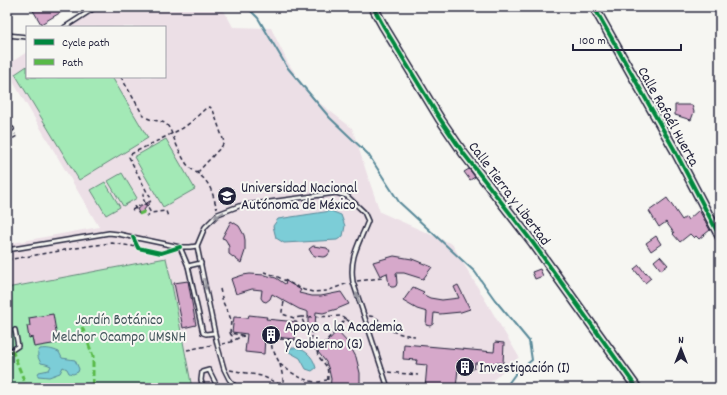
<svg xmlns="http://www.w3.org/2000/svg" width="727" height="395" font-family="Dekko,sans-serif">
	<rect width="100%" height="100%" fill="#f6f6f2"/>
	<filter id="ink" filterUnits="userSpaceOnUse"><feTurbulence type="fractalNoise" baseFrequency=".025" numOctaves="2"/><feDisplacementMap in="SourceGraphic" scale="8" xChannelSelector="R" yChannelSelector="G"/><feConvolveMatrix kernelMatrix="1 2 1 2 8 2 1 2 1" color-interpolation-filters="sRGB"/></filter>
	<g filter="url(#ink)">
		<polygon fill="#ecdfe6" points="99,7 222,7 233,27 271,28 287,61 307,91 322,105 352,128 369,180 380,212 452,244 519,357 484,388 192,388 172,285 166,258 7,288 7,244 99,227 9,75 7,71 7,65 27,52 27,77 165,77 165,27 67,27"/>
		<g fill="#a3e9b6" stroke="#628678">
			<polygon points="27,66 27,77 112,77 148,138 79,180 15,74"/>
			<polygon points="166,139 195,189 163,207 134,157"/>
			<polygon points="122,173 137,198 123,206 108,181"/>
			<polygon points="105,182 120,207 106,215 91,190"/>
			<polygon points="166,258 172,285 192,388 7,388 7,288"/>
		</g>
		<g fill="#7ccdd7" stroke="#588999">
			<polygon points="331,211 341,215 345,226 343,236 337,240 284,243 276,238 273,226 278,219"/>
			<path d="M290 348C303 347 313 355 316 368L312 371 306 369 300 358 289 352Z"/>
			<path d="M40 349C47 348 52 349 59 352L62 358 75 360 79 369 78 372 73 374 69 373 67 369 63 367 60 373 49 377 38 376V374L39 372 49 370 51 366 46 364 41 363C38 358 36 354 40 349Z"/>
		</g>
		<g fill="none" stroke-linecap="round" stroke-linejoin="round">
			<polyline stroke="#588999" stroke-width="2" points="247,7 258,18 287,67 330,118 368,154 399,202 475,272 495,300 529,341 532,360 516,373 505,388"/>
		</g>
		<g fill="#d6a8ca" stroke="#22223b">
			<polygon points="31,7 70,7 41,24"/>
			<polygon points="675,105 692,105 694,112 691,120 675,115"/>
			<polygon points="469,169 475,177 470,180 464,172"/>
			<polygon points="667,198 682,220 686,217 688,220 699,210 705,221 710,230 699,239 696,236 694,238 690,234 680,242 673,234 674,233 666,222 659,227 649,211"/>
			<polygon points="150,201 151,201 140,215 137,209"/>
			<polygon points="231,221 239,226 244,235 245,240 245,251 241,263 229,254 229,247 227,242 225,239 222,238"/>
			<polygon points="656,236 661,244 651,251 646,243"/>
			<polygon points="313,246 327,248 330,252 327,256 323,257 315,256 312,254 309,249"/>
			<polygon points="394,256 412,259 432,267 423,279 404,273 396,273 397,283 396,286 394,287 391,287 389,285 387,273 380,276 373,262"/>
			<polygon points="660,256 668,265 661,270 654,261"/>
			<polygon points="639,265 645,273 646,272 651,278 645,283 634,269"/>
			<polygon points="540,269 543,276 535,279 532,272"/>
			<polygon points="250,274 265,275 276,278 285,284 286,281 301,290 299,293 312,296 321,296 341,292 349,304 337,309 323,313 316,312 315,326 314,328 310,329 308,326 308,312 299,309 272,294 270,299 266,302 263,301 261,298 262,290 252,289 236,294 231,279 243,275"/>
			<polygon points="188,281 196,325 183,328 174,283"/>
			<polygon points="458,285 470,309 461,312 440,314 434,313 433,324 430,326 426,325 427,312 417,309 403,301 413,287 424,292 422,294 430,298 442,300 459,298 454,287"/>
			<polygon points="53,314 58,343 34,347 32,337 29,338 27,326 30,326 29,318"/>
			<polygon points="249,315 267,317 266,319 297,322 295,339 265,336 264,354 245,352 247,334 232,332 234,317 248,318"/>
			<polygon points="337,331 349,344 356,357 360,373 360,388 330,388 331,379 329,370 326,362 318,352"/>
			<polygon points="495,342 504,343 503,363 475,363 474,369 458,368 456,388 425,388 427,365 416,364 417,360 403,359 404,344 494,352"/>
		</g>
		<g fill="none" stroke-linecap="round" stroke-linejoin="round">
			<defs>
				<g id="service">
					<polyline points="65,27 96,7"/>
					<polyline points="7,35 27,37"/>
					<polyline points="7,132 12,129"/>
					<polyline points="180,247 188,266 201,263"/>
					<polyline points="7,250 109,233 118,234 180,247 190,247 197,246"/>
					<polyline points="188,266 202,329 203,333 206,334 214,333"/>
					<polyline points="7,350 12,350 18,346 15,330"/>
					<polyline points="203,388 201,380 202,372 209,370 218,388"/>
					<path d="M236 388 229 379 224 369 217 344 197 246 205 227 218 214 239 206 336 193 347 196 364 212 368 221C359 244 349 257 353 282L388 388"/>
				</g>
				<g id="tertiary">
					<polyline points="373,7 384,27 440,119 464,154 533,243 637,388"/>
					<polyline points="594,7 674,149 720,237"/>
				</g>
			</defs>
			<use href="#service" stroke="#22223b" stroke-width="6"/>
			<use href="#tertiary" stroke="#22223b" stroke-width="11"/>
			<g stroke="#22223b" stroke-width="1.5" stroke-dasharray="4 3" stroke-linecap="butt">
				<path d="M121 77 143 115C150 122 159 119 166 124 171 128 175 143 179 150 182 156 185 163 190 168 195 172 201 175 205 180 212 188 214 199 217 209"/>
				<polyline points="7,122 10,126"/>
				<polyline points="7,142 17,136 15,134"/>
				<polyline points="151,197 147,192 129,157 131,154 183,128 191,122 206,108 210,107 213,110 224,142 222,146 197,173"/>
				<polyline points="145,203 143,198 143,194 147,192"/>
				<polyline points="134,206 139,214"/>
				<polyline points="132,210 145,203 151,213 166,211 168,217"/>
				<polyline points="146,215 147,216 151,213"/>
				<polyline points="7,260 88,246 112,243 137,247 161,252 166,250"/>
				<polyline points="264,272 276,276 304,290 313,292 327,291 348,283"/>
				<polyline points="357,281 382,278"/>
				<polyline points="220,289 223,302 226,309 229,314 231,320 230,333 246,336"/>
				<polyline points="284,302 282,311 282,314 294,318 301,317 307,330 313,333 310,343"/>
				<path d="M369 316C379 317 381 323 387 328 396 334 405 335 415 336"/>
				<polyline points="301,317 342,316 346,319"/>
				<polyline points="230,333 232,336 231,342"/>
				<polyline points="266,338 295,340 309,344 317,351 346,319 361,330 365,330"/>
				<polyline points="271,338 272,348 280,364 283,378 283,386 282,388"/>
				<polyline points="222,344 231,342 240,337 244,336"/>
				<polyline points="187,350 212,345"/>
				<path d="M317 351C318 359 324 361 327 368 329 374 327 382 328 388"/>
				<path d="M280 364C290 372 304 382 318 382 321 382 324 380 327 380"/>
				<polyline points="230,370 262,376 287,388"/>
				<polyline points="388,372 418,375"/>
			</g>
			<use href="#service" stroke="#f6f6f2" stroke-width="3"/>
			<use href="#tertiary" stroke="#f6f6f2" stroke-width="8"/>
			<g stroke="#58b947" stroke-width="3" stroke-dasharray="6 3" stroke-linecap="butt">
				<polyline points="139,214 144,212 146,215"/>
				<polyline points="82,327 93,356 93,388"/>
				<polyline points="12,350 27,388"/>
			</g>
			<defs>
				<g id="cycleway">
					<polyline points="373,7 384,27 440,119 464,154 533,243 637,388"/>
					<polyline points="594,7 674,149 720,237"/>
					<polyline points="133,237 138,248 161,253 180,247"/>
				</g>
			</defs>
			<use href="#cycleway" stroke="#f6f6f2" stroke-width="6"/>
			<use href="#cycleway" stroke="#00873e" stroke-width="4"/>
		</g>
		<defs><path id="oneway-solid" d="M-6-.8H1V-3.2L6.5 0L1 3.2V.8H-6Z"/></defs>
		<g fill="#9797a0">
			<use href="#oneway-solid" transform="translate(219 215) rotate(147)"/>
			<use href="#oneway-solid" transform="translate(205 284) rotate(79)"/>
			<use href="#oneway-solid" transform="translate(358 298) rotate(-109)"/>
		</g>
	</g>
	<defs>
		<symbol id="school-disc" viewBox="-11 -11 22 22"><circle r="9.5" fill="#22223b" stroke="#f6f6f2"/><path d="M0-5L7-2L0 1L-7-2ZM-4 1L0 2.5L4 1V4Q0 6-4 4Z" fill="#fff"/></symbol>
		<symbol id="building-disc" viewBox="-11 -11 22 22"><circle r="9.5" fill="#22223b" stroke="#f6f6f2"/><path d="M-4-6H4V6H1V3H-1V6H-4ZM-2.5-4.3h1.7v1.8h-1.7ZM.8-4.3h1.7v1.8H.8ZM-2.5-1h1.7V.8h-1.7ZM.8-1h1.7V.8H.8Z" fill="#fff"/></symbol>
	</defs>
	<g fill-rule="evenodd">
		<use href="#school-disc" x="216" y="185" width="22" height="22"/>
		<use href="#building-disc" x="260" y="324" width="22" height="22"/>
		<use href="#building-disc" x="454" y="356" width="22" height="22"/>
	</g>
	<g text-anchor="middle" stroke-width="4" stroke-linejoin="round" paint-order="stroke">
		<g font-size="15" fill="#22223b" stroke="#f6f6f2">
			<text transform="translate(669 116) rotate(61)" y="5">Calle Rafaél Huerta</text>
			<text transform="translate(510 193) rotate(53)" y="5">Calle Tierra y Libertad</text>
		</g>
		<g font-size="15" fill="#22223b" stroke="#f6f6f2" text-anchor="start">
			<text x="241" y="192">Universidad Nacional<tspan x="241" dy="17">Autónoma de México</tspan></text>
			<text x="285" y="331">Apoyo a la Academia<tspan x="285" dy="17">y Gobierno (G)</tspan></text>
			<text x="479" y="372">Investigación (I)</text>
		</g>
		<g font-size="15" fill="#42545a" stroke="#f6f6f2">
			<text x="119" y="324">Jardín Botánico<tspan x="119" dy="17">Melchor Ocampo UMSNH</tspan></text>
		</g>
	</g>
	<rect width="727" height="395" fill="none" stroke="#f6f6f2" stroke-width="24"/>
	<rect x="12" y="12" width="703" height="371" fill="none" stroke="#22223b" stroke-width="1.5" filter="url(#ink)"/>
	<rect x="26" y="26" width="140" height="52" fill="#f6f6f2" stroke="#a1a1a9"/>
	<rect x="34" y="39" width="20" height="6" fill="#00873e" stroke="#a1a1a9"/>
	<text x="62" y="46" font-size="12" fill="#22223b">Cycle path</text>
	<rect x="34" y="59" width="20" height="6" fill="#58b947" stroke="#a1a1a9"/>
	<text x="62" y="66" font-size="12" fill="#22223b">Path</text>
	<g transform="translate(681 349)" stroke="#f6f6f2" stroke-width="3" paint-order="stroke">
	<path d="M0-3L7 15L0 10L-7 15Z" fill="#22223b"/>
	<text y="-6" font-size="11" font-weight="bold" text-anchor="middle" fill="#22223b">N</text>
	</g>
	<path d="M573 44v6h108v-6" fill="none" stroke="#22223b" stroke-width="2"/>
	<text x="579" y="44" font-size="12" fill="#22223b" stroke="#f6f6f2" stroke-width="3" paint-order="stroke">100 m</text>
</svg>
